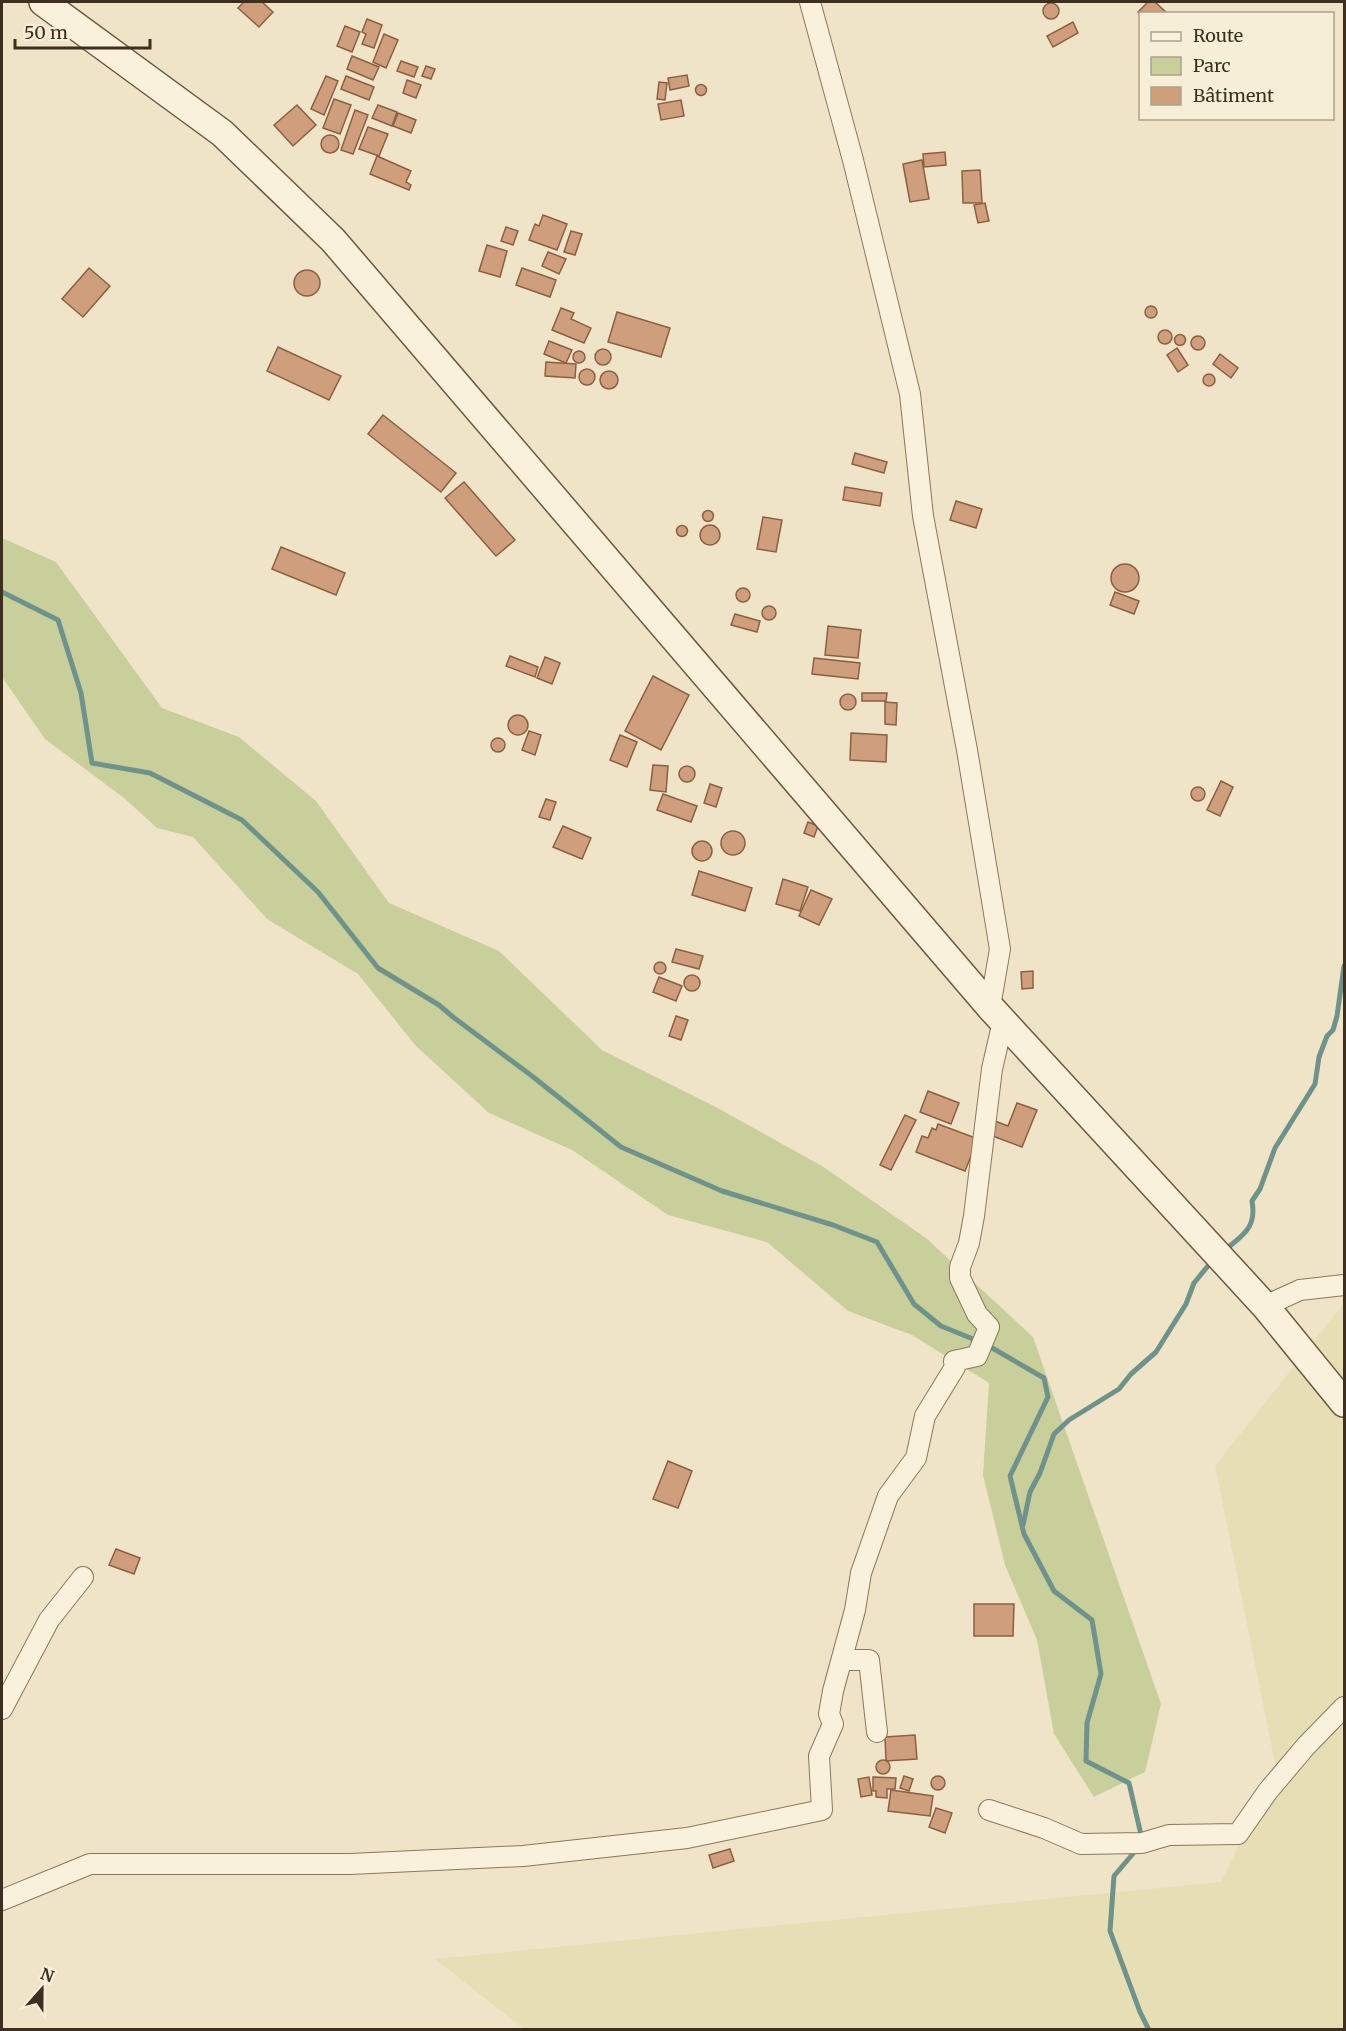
<svg xmlns="http://www.w3.org/2000/svg" width="1346" height="2031" font-family="Merriweather,serif">
	<rect width="100%" height="100%" fill="#f0e4c8"/>
	<polygon fill="#e6deb5" points="1344,1303 1344,2029 524,2029 435,1959 1221,1882 1276,1768 1215,1466"/>
	<polygon fill="#c9cf9b" points="2,538 56,562 162,708 239,737 316,801 389,903 499,951 602,1050 714,1106 822,1166 926,1238 1033,1337 1161,1704 1145,1772 1094,1797 1054,1734 1037,1640 1005,1565 983,1475 989,1383 912,1335 848,1311 767,1242 668,1215 572,1150 489,1113 416,1046 358,974 267,919 193,837 157,828 124,798 45,739 2,677"/>
	<g fill="none" stroke-linecap="round" stroke-linejoin="round">
		<g stroke="#6f938a" stroke-width="5">
			<polyline points="2,592 58,620 81,693 92,763 150,773 242,820 318,892 378,968 439,1005 453,1017 532,1076 621,1147 722,1191 833,1225 877,1242 914,1304 941,1326 978,1341"/>
			<path d="M1224 1251C1242 1235 1257 1229 1252 1201L1260 1189 1275 1148 1315 1084 1319 1057 1327 1036 1333 1030 1337 1016 1344 966"/>
			<polyline points="987,1345 1044,1378 1048,1397 1010,1476 1024,1534 1054,1591 1092,1620 1101,1674 1087,1723 1086,1761 1129,1783 1142,1839"/>
			<polyline points="1023,1525 1030,1492 1040,1473 1054,1434 1069,1420 1119,1389 1131,1374 1156,1352 1186,1304 1194,1283 1212,1261"/>
			<polyline points="1137,1849 1114,1876 1110,1931 1140,2012 1149,2030"/>
		</g>
	</g>
	<g fill="#cf9f7d" stroke="#8d5f41" stroke-width="1.5">
		<polygon points="244,2 262,2 273,12 259,27 238,8"/>
		<polygon points="1148,2 1155,2 1168,14 1140,14 1138,12"/>
		<circle cx="1051" cy="11" r="8"/>
		<polygon points="367,19 382,25 374,48 362,44 366,34 362,32"/>
		<polygon points="1073,22 1078,33 1053,47 1047,36"/>
		<polygon points="345,26 360,32 352,52 337,46"/>
		<polygon points="384,34 398,40 386,68 373,62"/>
		<polygon points="352,56 379,67 373,80 347,69"/>
		<polygon points="401,61 418,67 414,77 397,71"/>
		<polygon points="426,66 435,69 431,79 422,76"/>
		<polygon points="687,75 689,86 670,90 668,78"/>
		<polygon points="326,76 338,81 324,115 311,109"/>
		<polygon points="346,76 374,87 369,100 341,89"/>
		<polygon points="407,80 421,85 416,98 403,93"/>
		<polygon points="659,82 667,83 665,100 657,99"/>
		<circle cx="701" cy="90" r="5.5"/>
		<polygon points="334,99 351,105 340,134 323,128"/>
		<polygon points="681,100 684,116 661,120 658,104"/>
		<polygon points="297,105 316,125 293,146 274,125"/>
		<polygon points="378,105 397,112 392,126 372,118"/>
		<polygon points="355,110 368,115 353,154 341,150"/>
		<polygon points="398,113 416,120 411,133 393,126"/>
		<polygon points="368,127 388,134 379,156 359,149"/>
		<circle cx="330" cy="144" r="9"/>
		<polygon points="945,152 946,165 924,167 923,154"/>
		<polygon points="377,156 411,171 406,182 411,185 409,190 370,174"/>
		<polygon points="922,160 929,199 910,202 903,164"/>
		<polygon points="980,170 982,203 963,203 962,171"/>
		<polygon points="985,203 989,221 978,223 974,205"/>
		<polygon points="543,215 567,224 557,250 529,240 535,224 539,226"/>
		<polygon points="506,227 518,231 513,245 501,241"/>
		<polygon points="571,231 582,234 575,255 564,252"/>
		<polygon points="487,245 507,251 500,277 479,271"/>
		<polygon points="548,252 566,259 559,274 542,266"/>
		<polygon points="89,268 110,286 83,317 62,299"/>
		<polygon points="522,268 556,280 550,297 516,285"/>
		<circle cx="307" cy="283" r="13"/>
		<circle cx="1151" cy="312" r="6"/>
		<polygon points="561,308 574,313 571,319 591,328 584,343 552,330"/>
		<polygon points="617,312 670,328 661,357 608,342"/>
		<circle cx="1165" cy="337" r="7"/>
		<circle cx="1180" cy="340" r="5.5"/>
		<circle cx="1198" cy="343" r="7"/>
		<polygon points="549,341 572,350 566,363 544,354"/>
		<polygon points="278,347 341,376 329,400 267,371"/>
		<polygon points="1177,348 1188,365 1178,372 1167,355"/>
		<circle cx="603" cy="357" r="8"/>
		<circle cx="579" cy="357" r="6"/>
		<polygon points="1220,354 1238,368 1231,378 1213,364"/>
		<polygon points="546,362 576,364 575,378 545,376"/>
		<circle cx="587" cy="377" r="8"/>
		<circle cx="609" cy="380" r="9"/>
		<circle cx="1209" cy="380" r="6"/>
		<polygon points="383,415 456,473 441,492 368,434"/>
		<polygon points="855,453 887,462 884,473 852,464"/>
		<polygon points="464,482 515,540 496,556 445,498"/>
		<polygon points="845,487 882,493 880,506 843,500"/>
		<polygon points="956,501 982,509 976,528 950,520"/>
		<circle cx="708" cy="516" r="5.5"/>
		<polygon points="763,517 782,520 776,552 757,549"/>
		<circle cx="710" cy="535" r="10"/>
		<circle cx="682" cy="531" r="5.5"/>
		<polygon points="281,547 345,573 336,595 272,569"/>
		<circle cx="1125" cy="578" r="14"/>
		<circle cx="743" cy="595" r="7"/>
		<polygon points="1115,592 1139,601 1134,614 1110,605"/>
		<circle cx="769" cy="613" r="7"/>
		<polygon points="735,614 760,621 757,632 731,625"/>
		<polygon points="828,626 861,630 858,658 825,655"/>
		<polygon points="510,656 538,667 535,677 506,666"/>
		<polygon points="545,657 560,663 552,684 537,678"/>
		<polygon points="814,658 860,663 858,679 812,674"/>
		<polygon points="653,676 689,695 661,750 625,731"/>
		<polygon points="862,693 887,693 886,701 862,701"/>
		<circle cx="848" cy="702" r="8"/>
		<polygon points="885,702 897,703 896,725 885,724"/>
		<circle cx="518" cy="725" r="10"/>
		<polygon points="529,731 541,735 535,755 522,750"/>
		<polygon points="851,733 887,735 886,762 850,760"/>
		<polygon points="620,735 637,742 627,767 610,760"/>
		<circle cx="498" cy="745" r="7"/>
		<polygon points="653,765 668,766 666,792 650,790"/>
		<circle cx="687" cy="774" r="8"/>
		<polygon points="1221,781 1233,787 1220,816 1207,810"/>
		<polygon points="710,784 722,788 716,807 704,803"/>
		<circle cx="1198" cy="794" r="7"/>
		<polygon points="663,794 697,806 691,822 657,810"/>
		<polygon points="546,799 556,802 550,820 539,817"/>
		<polygon points="808,822 818,826 814,837 804,833"/>
		<polygon points="563,826 591,838 582,859 553,847"/>
		<circle cx="733" cy="843" r="12"/>
		<circle cx="702" cy="851" r="10"/>
		<polygon points="699,871 752,888 745,911 692,895"/>
		<polygon points="783,879 808,887 800,911 776,904"/>
		<polygon points="811,890 832,899 819,925 799,916"/>
		<polygon points="676,949 703,956 699,969 672,962"/>
		<circle cx="660" cy="968" r="6"/>
		<polygon points="1033,971 1033,988 1022,989 1021,972"/>
		<circle cx="692" cy="983" r="8"/>
		<polygon points="659,977 682,986 676,1001 653,992"/>
		<polygon points="676,1016 688,1020 681,1040 669,1036"/>
		<polygon points="928,1091 959,1103 951,1124 920,1112"/>
		<polygon points="1017,1103 1037,1110 1022,1147 990,1135 995,1121 1008,1126"/>
		<polygon points="905,1115 916,1120 891,1170 880,1165"/>
		<polygon points="938,1124 978,1139 965,1171 916,1152 922,1136 928,1138 932,1128 936,1130"/>
		<polygon points="668,1461 692,1471 678,1508 653,1499"/>
		<polygon points="116,1549 140,1558 134,1574 109,1565"/>
		<polygon points="974,1604 1014,1604 1013,1636 974,1636"/>
		<polygon points="915,1735 917,1759 886,1761 885,1737"/>
		<circle cx="883" cy="1767" r="7"/>
		<polygon points="904,1776 913,1779 909,1791 900,1788"/>
		<circle cx="938" cy="1783" r="7"/>
		<polygon points="869,1777 872,1795 861,1797 858,1779"/>
		<polygon points="873,1777 896,1778 895,1789 887,1789 887,1798 876,1797 876,1791 873,1791"/>
		<polygon points="891,1790 933,1796 930,1816 888,1811"/>
		<polygon points="936,1808 952,1813 945,1833 929,1827"/>
		<polygon points="730,1849 734,1861 713,1868 709,1855"/>
	</g>
	<g fill="none" stroke-linecap="round" stroke-linejoin="round">
		<defs>
			<g id="minor">
				<polyline points="810,2 853,160 910,394 923,516 967,750 1000,949 990,1007"/>
				<polyline points="1265,1306 1300,1290 1344,1285"/>
				<polyline points="842,1660 869,1660 877,1732"/>
				<polyline points="2,1709 49,1620 83,1577"/>
				<polyline points="989,1810 1044,1828 1081,1844 1142,1843 1169,1835 1238,1834 1268,1791 1306,1746 1344,1707"/>
				<polyline points="2,1900 90,1864 350,1864 523,1856 687,1838 822,1810 819,1756 833,1724 829,1714 833,1691 855,1610 861,1573 888,1496 916,1458 925,1416 955,1367 954,1361 977,1356 989,1327 977,1314 960,1278 960,1267 969,1243 974,1216 992,1069 1003,1021"/>
			</g>
			<polyline id="secondary" points="43,2 222,133 333,240 990,1007 1265,1306 1344,1403"/>
		</defs>
		<use href="#minor" stroke="#8d765c" stroke-width="22"/>
		<use href="#secondary" stroke="#6f573f" stroke-width="30"/>
		<use href="#minor" stroke="#faf1dc" stroke-width="20"/>
		<use href="#secondary" stroke="#faf1dc" stroke-width="27"/>
	</g>
	<rect width="1346" height="2031" fill="none" stroke="#3d2e20" stroke-width="6"/>
	<rect x="1139" y="12" width="195" height="108" fill="#f7eed8" stroke="#ada18e" stroke-width="1.5"/>
	<rect x="1151" y="32" width="30" height="9" fill="#faf1dc" stroke="#ada18e" stroke-width="1.5"/>
	<text x="1193" y="42" font-size="18" fill="#3d2e20">Route</text>
	<rect x="1151" y="57" width="30" height="18" fill="#c9cf9b" stroke="#ada18e" stroke-width="1.5"/>
	<text x="1193" y="72" font-size="18" fill="#3d2e20">Parc</text>
	<rect x="1151" y="87" width="30" height="18" fill="#cf9f7d" stroke="#ada18e" stroke-width="1.5"/>
	<text x="1193" y="102" font-size="18" fill="#3d2e20">Bâtiment</text>
	<g transform="translate(42 1989) rotate(21)" stroke="#f7eed8" stroke-width="4.5" paint-order="stroke">
	<path d="M0-4.5L10 22L0 15L-10 22Z" fill="#3d2e20"/>
	<text y="-9" font-size="16" font-weight="bold" text-anchor="middle" fill="#3d2e20">N</text>
	</g>
	<path d="M15 39v9h135v-9" fill="none" stroke="#3d2e20" stroke-width="3"/>
	<text x="24" y="39" font-size="18" fill="#3d2e20" stroke="#f7eed8" stroke-width="4.5" paint-order="stroke">50 m</text>
</svg>
